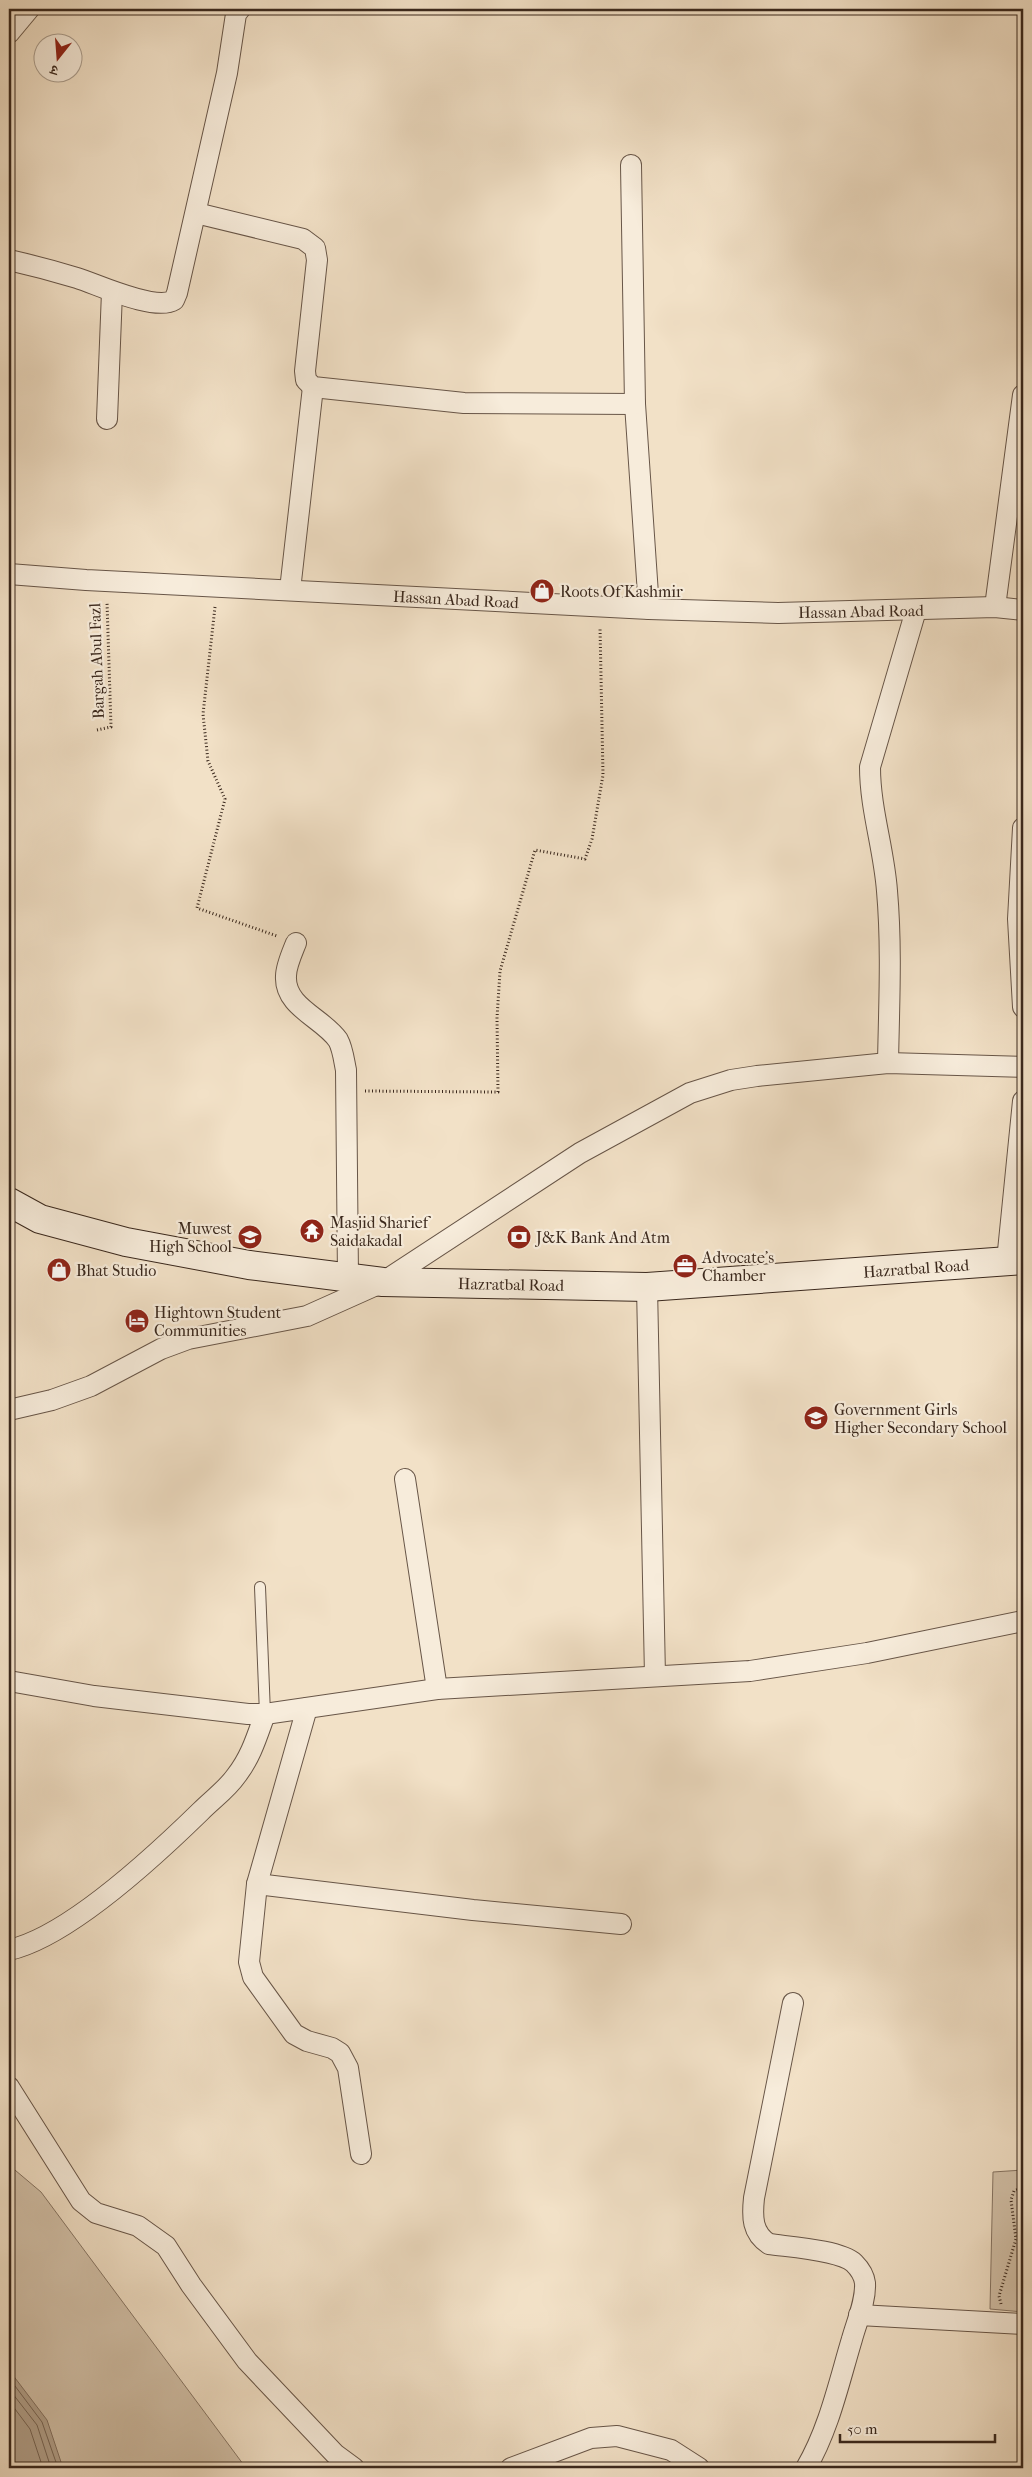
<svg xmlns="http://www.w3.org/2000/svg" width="1032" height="2477" font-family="'IM FELL French Canon','Noto Serif Devanagari',serif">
	<rect width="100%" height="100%" fill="#f2e1c7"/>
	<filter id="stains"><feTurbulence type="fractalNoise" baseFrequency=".004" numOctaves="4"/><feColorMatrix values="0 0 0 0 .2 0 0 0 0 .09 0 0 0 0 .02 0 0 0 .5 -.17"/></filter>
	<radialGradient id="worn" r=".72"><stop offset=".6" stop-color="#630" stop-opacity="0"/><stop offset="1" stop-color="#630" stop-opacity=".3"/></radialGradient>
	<g fill="#d3c2aa" stroke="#867564">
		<polygon points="9,2165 41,2192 246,2468 9,2468"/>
		<polygon points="1023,2170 1023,2312 990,2309 993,2172"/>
	</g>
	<polygon fill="#b3a28d" stroke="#837160" points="9,2370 47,2420 63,2468 9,2468"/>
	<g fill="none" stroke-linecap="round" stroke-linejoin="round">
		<g stroke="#766555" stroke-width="1">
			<polyline points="9,2378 42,2422 58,2468"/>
			<polyline points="9,2389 37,2425 51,2468"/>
			<polyline points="9,2401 30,2429 43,2468"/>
		</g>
		<defs>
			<polyline id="service" points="260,1587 265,1714"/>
			<g id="minor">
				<polyline points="9,33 29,9"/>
				<polyline points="631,165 635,404 649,609"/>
				<polyline points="196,213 303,239 315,248 317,260 305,371 306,380 313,387 464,403 635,404"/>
				<path d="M9 260C31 265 54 271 77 278 97 284 155 312 174 300L177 293 227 73 236 14 240 9"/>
				<polyline points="107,419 112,292"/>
				<polyline points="9,574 86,580 649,609 778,613 995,607 1023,610"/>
				<polyline points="290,590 313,387"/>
				<polyline points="995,607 1023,395"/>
				<polyline points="1023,828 1018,919 1023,1007"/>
				<path d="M296 943C292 953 286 966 286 976 284 1007 323 1018 338 1040 343 1049 344 1061 346 1070L348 1277"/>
				<path d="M888 1063C889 1006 892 948 887 891 884 849 870 809 870 767L916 610"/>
				<polyline points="1007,1261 1023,1101"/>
				<polyline points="647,1287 655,1676"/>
				<polyline points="9,1410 52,1400 91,1386 161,1349 188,1339 307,1316 383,1282 580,1153 690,1093 731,1080 757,1076 888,1063 1023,1067"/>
				<polyline points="405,1479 437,1689"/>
				<polyline points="9,1681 94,1696 248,1714 265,1714 437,1689 750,1671 867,1653 1023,1621"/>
				<polyline points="307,1708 257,1884 249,1962 253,1977 294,2034 307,2041 332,2048 340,2053 348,2068 361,2154"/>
				<polyline points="257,1884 473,1910 621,1924"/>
				<path d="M9 1950C68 1937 157 1854 201 1811 213 1799 227 1789 236 1776 251 1757 257 1736 265 1714"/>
				<path d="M793 2003 754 2198C752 2217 752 2233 769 2244 789 2247 840 2250 854 2263 860 2269 864 2275 865 2283 866 2301 857 2321 852 2339 839 2382 829 2429 806 2468"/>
				<polyline points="9,2087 81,2201 96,2213 138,2226 166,2246 191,2285 247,2361 335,2454 354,2468"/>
				<polyline points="859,2315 1023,2324"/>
				<polyline points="511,2468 591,2438 617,2436 671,2450 699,2468"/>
			</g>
			<polyline id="secondary" points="9,1202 40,1219 126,1242 249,1265 383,1282 647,1287 1023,1260"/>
		</defs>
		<use href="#service" stroke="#685648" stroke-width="12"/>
		<use href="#minor" stroke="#685648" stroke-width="22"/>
		<use href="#secondary" stroke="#3a281d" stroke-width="30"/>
		<g stroke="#3a281d" stroke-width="3" stroke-dasharray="1 2.5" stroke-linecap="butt">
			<polyline points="215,607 203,714 208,761 225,799 197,908 277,936"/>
			<polyline points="97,730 111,727 107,602"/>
			<polyline points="365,1091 498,1092 497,1018 500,971 535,850 585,859 592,839 603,775 600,627"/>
			<polyline points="1001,2304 999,2296 1016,2239 1011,2200 1014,2191 1023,2187"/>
		</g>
		<use href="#service" stroke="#f7ecdb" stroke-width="10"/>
		<use href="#minor" stroke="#f7ecdb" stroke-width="20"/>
		<use href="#secondary" stroke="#f7ecdb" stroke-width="28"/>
	</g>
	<defs>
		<symbol id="shop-disc" viewBox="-11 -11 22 22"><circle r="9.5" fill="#8f2418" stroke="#f7ecdb"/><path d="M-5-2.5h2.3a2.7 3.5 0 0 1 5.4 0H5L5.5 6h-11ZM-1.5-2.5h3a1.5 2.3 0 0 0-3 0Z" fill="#fff"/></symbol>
		<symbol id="temple-disc" viewBox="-11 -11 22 22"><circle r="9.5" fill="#8f2418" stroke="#f7ecdb"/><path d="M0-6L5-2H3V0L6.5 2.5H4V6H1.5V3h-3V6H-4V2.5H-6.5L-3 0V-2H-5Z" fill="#fff"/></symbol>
		<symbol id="school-disc" viewBox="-11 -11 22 22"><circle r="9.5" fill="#8f2418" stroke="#f7ecdb"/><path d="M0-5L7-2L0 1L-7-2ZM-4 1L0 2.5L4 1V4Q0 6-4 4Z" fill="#fff"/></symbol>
		<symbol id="bank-disc" viewBox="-11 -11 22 22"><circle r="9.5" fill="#8f2418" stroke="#f7ecdb"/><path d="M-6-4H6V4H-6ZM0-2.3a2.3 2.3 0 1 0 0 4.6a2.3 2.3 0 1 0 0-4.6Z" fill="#fff"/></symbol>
		<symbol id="office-disc" viewBox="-11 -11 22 22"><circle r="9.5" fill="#8f2418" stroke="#f7ecdb"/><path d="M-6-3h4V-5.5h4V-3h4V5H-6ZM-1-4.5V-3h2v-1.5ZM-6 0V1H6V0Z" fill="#fff"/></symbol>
		<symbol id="hotel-disc" viewBox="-11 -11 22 22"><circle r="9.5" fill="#8f2418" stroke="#f7ecdb"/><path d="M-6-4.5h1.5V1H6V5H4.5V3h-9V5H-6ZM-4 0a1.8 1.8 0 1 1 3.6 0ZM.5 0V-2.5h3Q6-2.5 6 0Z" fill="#fff"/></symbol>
	</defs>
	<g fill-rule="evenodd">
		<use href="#shop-disc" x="528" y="577" width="28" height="28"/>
		<use href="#temple-disc" x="298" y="1217" width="28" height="28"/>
		<use href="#school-disc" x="236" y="1223" width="28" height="28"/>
		<use href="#bank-disc" x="505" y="1223" width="28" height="28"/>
		<use href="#office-disc" x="671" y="1252" width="28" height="28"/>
		<use href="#shop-disc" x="45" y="1256" width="28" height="28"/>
		<use href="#hotel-disc" x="123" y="1307" width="28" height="28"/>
		<use href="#school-disc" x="802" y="1404" width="28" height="28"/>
	</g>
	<g text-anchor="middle" stroke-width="4.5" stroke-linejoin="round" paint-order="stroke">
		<g font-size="16" fill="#3a281d" stroke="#f7ecdb" text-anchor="start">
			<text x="560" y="597">Roots Of Kashmir</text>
			<text x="330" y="1228">Masjid Sharief<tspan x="330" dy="18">Saidakadal</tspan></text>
			<text x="232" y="1234" text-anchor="end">Muwest<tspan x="232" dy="18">High School</tspan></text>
			<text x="536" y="1243">J&amp;K Bank And Atm</text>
			<text x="702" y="1263">Advocate's<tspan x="702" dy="18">Chamber</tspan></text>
			<text x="76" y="1276">Bhat Studio</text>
			<text x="154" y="1318">Hightown Student<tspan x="154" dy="18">Communities</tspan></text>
			<text x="834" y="1415">Government Girls<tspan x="834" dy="18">Higher Secondary School</tspan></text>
		</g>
		<g font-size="16" fill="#3a281d" stroke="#f7ecdb">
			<text transform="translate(456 599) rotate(3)" y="6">Hassan Abad Road</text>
			<text transform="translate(861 611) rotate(-1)" y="6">Hassan Abad Road</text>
			<text transform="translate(96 661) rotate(-92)" y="6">Bargah Abul Fazl</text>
			<text transform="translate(916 1268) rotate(-4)" y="6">Hazratbal Road</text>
			<text transform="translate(511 1284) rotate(1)" y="6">Hazratbal Road</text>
		</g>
	</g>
	<rect width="1032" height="2477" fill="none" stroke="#f2e1c7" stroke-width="30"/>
	<rect x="10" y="10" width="1012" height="2457" fill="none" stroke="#3a281d" stroke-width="2.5"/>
	<rect x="15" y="15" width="1002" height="2447" fill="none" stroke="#3a281d"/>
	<g transform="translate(58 58) rotate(197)"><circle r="24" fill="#f7ecdb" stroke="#ab9e8f"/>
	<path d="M0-4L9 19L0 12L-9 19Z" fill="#8f2418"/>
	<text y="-8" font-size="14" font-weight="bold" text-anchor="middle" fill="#3a281d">उ</text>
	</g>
	<path d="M840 2434v8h155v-8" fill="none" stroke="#3a281d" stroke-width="2.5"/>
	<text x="847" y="2434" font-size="15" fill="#3a281d" stroke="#f7ecdb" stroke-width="4" paint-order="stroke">50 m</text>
	<rect width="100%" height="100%" filter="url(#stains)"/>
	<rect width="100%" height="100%" fill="url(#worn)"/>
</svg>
